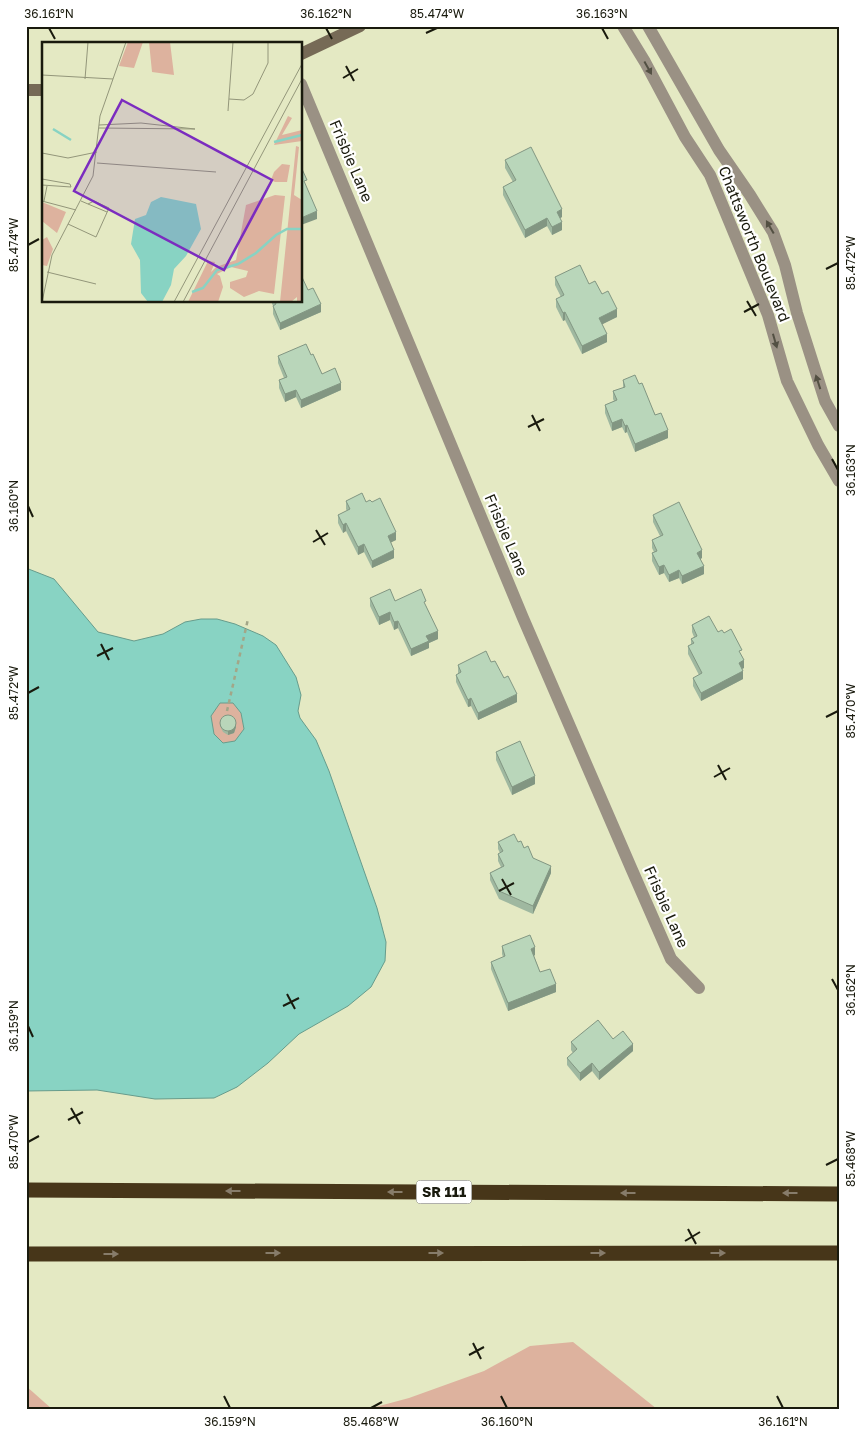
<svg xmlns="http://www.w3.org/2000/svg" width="865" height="1435" font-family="'Golos Text',sans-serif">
	<rect width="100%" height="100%" fill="#e4e9c3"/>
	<g fill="#ddb29e">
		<polygon points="220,703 233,703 241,713 244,729 236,741 223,743 214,734 210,716"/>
		<polygon points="573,1342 657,1409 368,1409 409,1398 484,1371 530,1346"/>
		<polygon points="26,1386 52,1409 26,1409"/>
	</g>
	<path fill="#88d3c3" stroke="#679c8c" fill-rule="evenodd" d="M26 568 54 579 98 632 134 641 163 634 185 622 201 619H217L235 624 263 636 276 645 296 677 301 695 298 711 300 718 316 740 329 771 377 908 386 942 385 961 371 987 348 1006 299 1034 268 1063 237 1087 214 1098 155 1099 97 1090 26 1091ZM220 703H233L241 713 244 729 235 741 223 743 214 734 211 716Z"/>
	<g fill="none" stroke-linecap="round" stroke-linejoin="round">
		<polyline stroke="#a2a688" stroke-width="2.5" stroke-dasharray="4 4" stroke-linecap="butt" points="227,711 248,619"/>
		<g stroke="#9a9184" stroke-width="12">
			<polyline points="623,26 645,62 685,137 710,175 768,315 787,381 818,445 839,481"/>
			<polyline points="648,26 719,150 750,195 773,232 785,265 797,313 825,401 839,426"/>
			<polyline points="301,84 523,618 632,870 671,959 699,988"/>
		</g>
		<g stroke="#766a56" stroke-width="12">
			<polyline points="301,54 360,26"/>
			<polyline points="26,90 44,90"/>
		</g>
		<g stroke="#473619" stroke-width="15">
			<polyline points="26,1190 839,1194"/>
			<polyline points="26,1254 839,1253"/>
		</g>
	</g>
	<g fill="#9fb8a0">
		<polygon points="26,26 41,26 40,28 26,27"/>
		<polygon points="505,160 562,217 560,218 562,230 552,235 547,226 525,238 503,195 503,187 513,182 505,168"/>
		<polygon points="555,277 589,284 602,294 617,317 602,324 607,342 582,354 565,320 563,321 556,307 556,299 561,297 555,285"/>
		<polygon points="308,290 321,312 280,330 273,314 273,306 271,301 301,301"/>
		<polygon points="311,355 322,374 341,390 301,408 296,397 285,402 279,388 279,380 284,378 278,363 278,356"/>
		<polygon points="623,380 639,384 668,438 635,452 627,432 625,433 622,427 612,431 605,413 605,405 614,401 613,399 613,391 623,388"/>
		<polygon points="346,501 366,502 396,540 391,542 394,558 372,568 364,552 358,555 346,531 343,533 338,523 338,515 347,511 346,509"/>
		<polygon points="653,515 702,558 700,559 704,574 682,584 679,578 669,582 664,573 659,575 652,561 652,553 654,552 652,548 652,540 660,536 653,522"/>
		<polygon points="370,598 395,601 426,606 438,639 429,643 429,648 411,656 398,628 394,630 390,620 379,625 370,606"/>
		<polygon points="692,625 724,633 742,656 744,668 742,669 743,679 701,701 693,686 693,678 699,675 688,654 688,646 691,645 691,639 694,637 692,632"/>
		<polygon points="491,662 504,678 517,702 478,720 471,706 468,707 456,682 456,675 458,674 458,665"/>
		<polygon points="220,723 236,727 234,733 228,735 223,732 220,726"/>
		<polygon points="496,752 535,784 512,795 496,760"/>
		<polygon points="498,842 518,842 524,848 533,858 551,873 533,914 499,899 490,880 490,873 501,867 498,861 498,854 500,853 498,849"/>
		<polygon points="502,946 535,955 534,956 540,972 556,992 508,1011 491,969 491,962 503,957 502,954"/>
		<polygon points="613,1039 633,1051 599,1080 592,1071 580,1081 567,1065 567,1058 573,1053 571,1050 571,1042"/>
	</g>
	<g fill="#829682">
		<polygon points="562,209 562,217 557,220 557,212"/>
		<polygon points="317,211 317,219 301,225 301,218"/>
		<polygon points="547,218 547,226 525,238 525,230"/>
		<polygon points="562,222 562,230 552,235 552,227"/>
		<polygon points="321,304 321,312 280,330 280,323"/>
		<polygon points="617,309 617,317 599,326 599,318"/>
		<polygon points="565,312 565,320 563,321 563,313"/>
		<polygon points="607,334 607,342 582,354 582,346"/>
		<polygon points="341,383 341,390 301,408 301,400"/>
		<polygon points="296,390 296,397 285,402 285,394"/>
		<polygon points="622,419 622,427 612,431 612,423"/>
		<polygon points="627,425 627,432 625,433 625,426"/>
		<polygon points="668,430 668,438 635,452 635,444"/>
		<polygon points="346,523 346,531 343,533 343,525"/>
		<polygon points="396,532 396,540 388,544 388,536"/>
		<polygon points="364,544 364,552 358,555 358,547"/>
		<polygon points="394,550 394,558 372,568 372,561"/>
		<polygon points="702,550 702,558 697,561 697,553"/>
		<polygon points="664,565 664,573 659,575 659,567"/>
		<polygon points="704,566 704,574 682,584 682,576"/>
		<polygon points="679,570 679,578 669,582 669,575"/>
		<polygon points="390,612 390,620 379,625 379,617"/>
		<polygon points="398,621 398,628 394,630 394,622"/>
		<polygon points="438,631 438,639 429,643 429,648 411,656 411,649 426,636"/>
		<polygon points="744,660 744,668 739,670 739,663"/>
		<polygon points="743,671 743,679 701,701 701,693"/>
		<polygon points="517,694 517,702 478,720 478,713"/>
		<polygon points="471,698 471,706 468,707 468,700"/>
		<polygon points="236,723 236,727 234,733 228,735 228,731"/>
		<polygon points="535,776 535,784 512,795 512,787"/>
		<polygon points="551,866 551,873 533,914 533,906"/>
		<polygon points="535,947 535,955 531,957 531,949"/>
		<polygon points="556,984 556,992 508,1011 508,1003"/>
		<polygon points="633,1044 633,1051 599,1080 599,1072"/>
		<polygon points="592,1063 592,1071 580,1081 580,1073"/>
	</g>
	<g fill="#b9d6ba" stroke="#829682">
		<polygon points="531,147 562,209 557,212 562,222 552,227 547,218 525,230 503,187 516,180 505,160"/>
		<polygon points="301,169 302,169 307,180 304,181 317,211 301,218"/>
		<polygon points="580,265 589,284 595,281 602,294 608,291 617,309 599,318 607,334 582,346 565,312 563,313 556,299 564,295 555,277"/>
		<polygon points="301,275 308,290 313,288 321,304 280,323 273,306 276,304 275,301 301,301"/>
		<polygon points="306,344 311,355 313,354 322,374 335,368 341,383 301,400 296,390 285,394 279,380 287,377 278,356"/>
		<polygon points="635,375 639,384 642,383 655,415 661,413 668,430 635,444 627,425 625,426 622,419 612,423 605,405 617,400 613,391 625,387 623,380"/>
		<polygon points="362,493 366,502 370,500 372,502 380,498 396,532 388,536 394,550 372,561 364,544 358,547 346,523 343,525 338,515 350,509 346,501"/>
		<polygon points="679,502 702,550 697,553 704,566 682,576 679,570 669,575 664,565 659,567 652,553 657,551 652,540 663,535 653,515"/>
		<polygon points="390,589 395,601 421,589 426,601 424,602 438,631 426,636 429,641 411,649 398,621 394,622 390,612 379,617 370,598"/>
		<polygon points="709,616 718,632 722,630 724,633 731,629 742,650 739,651 744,660 739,663 743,671 701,693 693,678 702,673 688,646 694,643 691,639 697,636 692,625"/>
		<polygon points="486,651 491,662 495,661 504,678 508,676 517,694 478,713 471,698 468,700 456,675 461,672 458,665"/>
		<circle cx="228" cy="723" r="8"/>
		<polygon points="520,741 535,776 512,787 496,752"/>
		<polygon points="514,834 518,842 521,841 524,848 528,846 533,858 551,866 533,906 499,891 490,873 504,866 498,854 503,851 498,842"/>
		<polygon points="530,935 535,947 531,949 540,972 550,969 556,984 508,1003 491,962 505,956 502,946"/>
		<polygon points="598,1020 613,1039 623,1031 633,1044 599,1072 592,1063 580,1073 567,1058 577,1049 571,1042"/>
	</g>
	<defs><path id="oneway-solid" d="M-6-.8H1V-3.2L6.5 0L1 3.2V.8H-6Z" transform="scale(1.25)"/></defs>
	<g fill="#535043">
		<use href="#oneway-solid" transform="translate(648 68) rotate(61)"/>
		<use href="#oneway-solid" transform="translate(770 227) rotate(-120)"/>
		<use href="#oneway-solid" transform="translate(775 341) rotate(74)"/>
		<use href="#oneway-solid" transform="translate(818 382) rotate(-108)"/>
	</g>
	<g fill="#877c6a">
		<use href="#oneway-solid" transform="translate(233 1191) rotate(-180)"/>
		<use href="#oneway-solid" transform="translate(395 1192) rotate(-180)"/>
		<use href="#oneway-solid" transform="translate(628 1193) rotate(-180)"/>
		<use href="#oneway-solid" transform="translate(790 1193) rotate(-180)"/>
		<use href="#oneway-solid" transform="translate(273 1253)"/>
		<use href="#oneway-solid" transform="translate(436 1253)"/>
		<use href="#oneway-solid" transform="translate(598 1253)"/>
		<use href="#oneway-solid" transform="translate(718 1253)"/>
		<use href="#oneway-solid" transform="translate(111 1254)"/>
	</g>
	<path fill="none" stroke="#191a0d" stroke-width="2" d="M49 28 55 39M326 28 332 39M602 28 608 39M426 33 437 28M346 66 354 81M343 78 358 69M28 245 39 239M826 269 838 263M747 301 756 316M744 312 759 304M532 415 540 431M528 427 544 419M832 459 838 470M28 506 33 517M316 530 325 545M313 542 328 533M101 644 109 660M97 656 113 648M28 693 39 687M826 717 838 711M718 765 726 780M714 777 730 768M502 879 511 895M499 891 514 883M832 979 838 990M287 994 295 1009M283 1006 299 998M28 1026 33 1037M71 1108 80 1124M68 1120 83 1112M28 1142 39 1136M826 1165 838 1159M688 1229 696 1244M685 1241 700 1232M473 1343 481 1359M469 1355 484 1347M224 1396 230 1408M501 1396 507 1408M777 1396 783 1408M371 1408 382 1402"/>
	<g text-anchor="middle" stroke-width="4.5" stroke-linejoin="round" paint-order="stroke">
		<rect fill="#fff" stroke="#5e5f56" stroke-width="1" x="416.5" y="1180.5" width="55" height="23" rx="4"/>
		<g font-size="14" font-weight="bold" fill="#191a0d">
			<text x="444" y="1197">SR 111</text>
		</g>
		<g font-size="15" fill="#191a0d" stroke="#fff">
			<text transform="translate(351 161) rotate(67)" y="5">Frisbie Lane</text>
			<text transform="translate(754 244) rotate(68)" y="5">Chattsworth Boulevard</text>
			<text transform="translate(506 535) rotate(67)" y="5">Frisbie Lane</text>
			<text transform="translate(666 907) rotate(66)" y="5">Frisbie Lane</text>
		</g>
	</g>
	<g transform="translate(42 42)">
		<rect width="260" height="260" fill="#e4e9c3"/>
		<path d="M86 0H101L92 26 77 24ZM107 0H128L132 33 110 30ZM246 74 250 76 240 93 260 88V99L232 103ZM254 104 257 105 252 153 260 158V260H255V255L249 260H238ZM240 122 248 123 245 140H233L229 138 232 130ZM233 153 243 154 232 252 217 249 202 255 188 246V240L204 235 206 229 189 225 175 232 178 234 181 245 176 260H146L166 219 173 220 169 230 174 225 194 218 204 163ZM0 160 24 170 15 191 0 179ZM5 195 11 207 5 224 0 223V198Z" fill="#ddb29e"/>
		<path d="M119 155 154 162 159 187 144 214 132 227 129 243 120 260H106L99 251 98 218 89 202 93 177 104 173 109 160Z" fill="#88d3c3"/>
		<path fill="none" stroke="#88d3c3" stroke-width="2.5" d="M11 87 29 98M232 100 260 93M150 250 161 246 175 228 196 222 214 211 234 193 245 187H260"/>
		<path fill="none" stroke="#93967a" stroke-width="1" d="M0 33 71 37M43 37 46 0M187 57 202 58 211 52 226 21V0M186 69 191 0M57 86 153 87 99 81 57 83M0 111 26 116 55 110M55 121 174 130M0 137 28 142 29 145 0 143M0 159 34 168M2 159 5 144M46 162 65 170M26 182 54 195 67 166 52 159 46 162 39 159M5 230 54 242M0 260 10 213 51 134 58 74 84 0M132 260 260 22M141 260 260 37"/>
		<path fill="#7b2cbf" fill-opacity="0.15" stroke="#7b2cbf" stroke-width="2.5" d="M80 58 230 138 182 228 32 149Z"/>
		<rect width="260" height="260" fill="none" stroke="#191a0d" stroke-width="2.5"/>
	</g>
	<rect width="865" height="1435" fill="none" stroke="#ffffff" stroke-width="55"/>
	<rect x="28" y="28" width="810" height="1380" fill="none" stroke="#191a0d" stroke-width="2"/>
	<g font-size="12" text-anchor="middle" fill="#191a0d">
		<text x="49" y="18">36.161°N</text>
		<text x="326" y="18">36.162°N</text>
		<text x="437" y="18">85.474°W</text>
		<text x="602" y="18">36.163°N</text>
		<text transform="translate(14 245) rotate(-90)" y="4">85.474°W</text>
		<text transform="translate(851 263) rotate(-90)" y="4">85.472°W</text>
		<text transform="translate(851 470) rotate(-90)" y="4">36.163°N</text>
		<text transform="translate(14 506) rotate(-90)" y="4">36.160°N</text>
		<text transform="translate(14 693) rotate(-90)" y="4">85.472°W</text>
		<text transform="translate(851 711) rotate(-90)" y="4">85.470°W</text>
		<text transform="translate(851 990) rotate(-90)" y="4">36.162°N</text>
		<text transform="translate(14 1026) rotate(-90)" y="4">36.159°N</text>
		<text transform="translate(14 1142) rotate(-90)" y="4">85.470°W</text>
		<text transform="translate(851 1159) rotate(-90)" y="4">85.468°W</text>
		<text x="230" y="1426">36.159°N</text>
		<text x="371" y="1426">85.468°W</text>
		<text x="507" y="1426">36.160°N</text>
		<text x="783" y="1426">36.161°N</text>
	</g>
</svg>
